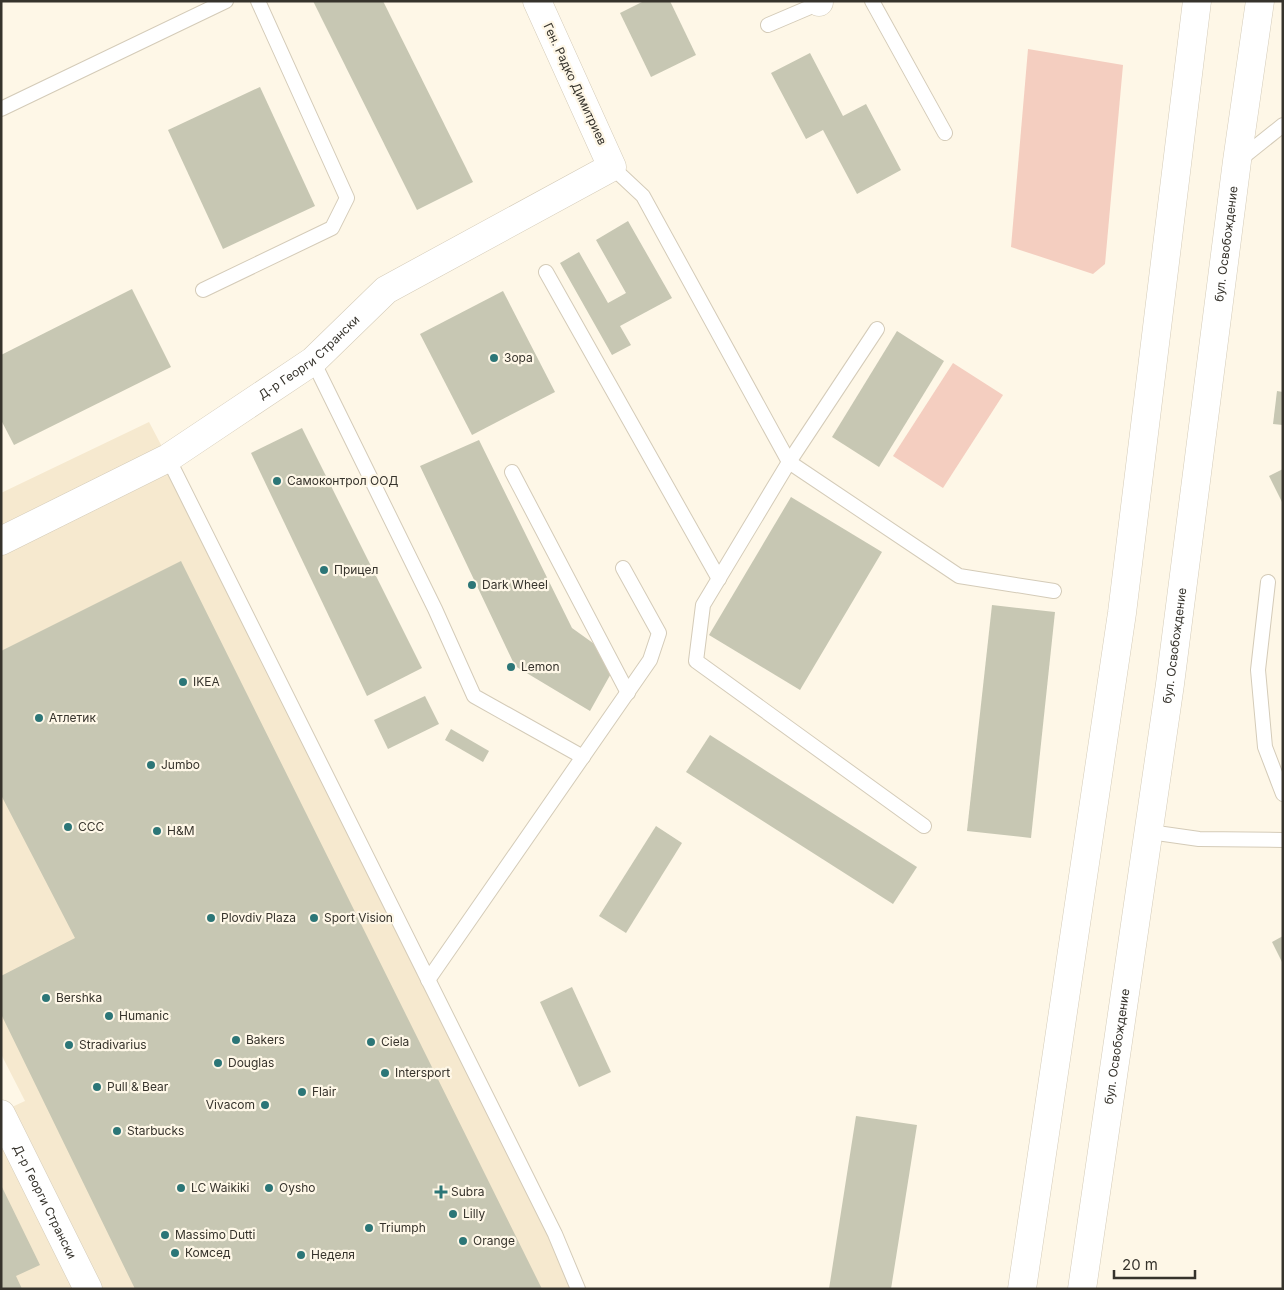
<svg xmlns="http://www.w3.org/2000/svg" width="1284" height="1290" font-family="Inter,sans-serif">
	<rect width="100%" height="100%" fill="#fef7e7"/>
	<polygon fill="#f6e9cf" points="149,422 168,458 578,1289 1,1289 1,1112 25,1101 1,1054 1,493"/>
	<g fill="#f4cec0">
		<polygon points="1028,49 1123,65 1105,264 1093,274 1011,247"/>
		<polygon points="953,363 1003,395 943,488 893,456"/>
	</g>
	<g fill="#c7c7b3">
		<polygon points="313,1 383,1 473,182 417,210"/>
		<polygon points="644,1 670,1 696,55 651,77 620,13"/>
		<polygon points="810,53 843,116 866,104 901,170 857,194 823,130 806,139 771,73"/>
		<polygon points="260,87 315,206 223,249 168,130"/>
		<polygon points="628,221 672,298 620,326 631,345 612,355 560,263 579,252 608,303 626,293 596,240"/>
		<polygon points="132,289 171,367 14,445 1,420 1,355"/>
		<polygon points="503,291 555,392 472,435 420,334"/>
		<polygon points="897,331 944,361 879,467 832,437"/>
		<polygon points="1277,391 1283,392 1283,425 1273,424"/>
		<polygon points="302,428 422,668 367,696 251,453"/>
		<polygon points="479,440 572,628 618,661 590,711 515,666 420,466"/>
		<polygon points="1283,469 1283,504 1269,476"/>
		<polygon points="791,497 882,552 800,690 709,635"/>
		<polygon points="181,561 542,1289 135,1289 1,1014 1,976 75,938 1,795 1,651"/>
		<polygon points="992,605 1055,612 1031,838 967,831"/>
		<polygon points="425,696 439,724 388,749 374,720"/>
		<polygon points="451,729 489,751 483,762 445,740"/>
		<polygon points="710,735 917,867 893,904 686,772"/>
		<polygon points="656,826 682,843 626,933 599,916"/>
		<polygon points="1283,936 1283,964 1272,942"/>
		<polygon points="572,987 611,1072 579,1087 540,1002"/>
		<polygon points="856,1116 917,1125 891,1289 829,1289"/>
		<polygon points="1,1185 40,1265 16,1276 22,1289 1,1289"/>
	</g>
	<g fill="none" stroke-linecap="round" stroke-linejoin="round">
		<defs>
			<g id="service">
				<polyline points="872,1 945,133"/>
				<polyline points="768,25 822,2"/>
				<polyline points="1,109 226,1"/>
				<polyline points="1238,161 1283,125"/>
				<polyline points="612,167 643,196 789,462 959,576 1054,591"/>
				<polyline points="546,272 719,579"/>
				<polyline points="203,290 332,228 347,198 258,1"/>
				<polyline points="877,329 789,462 703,605 696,661 924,826"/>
				<polyline points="313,361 435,609 474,696 583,757"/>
				<polyline points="168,458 555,1234 578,1289"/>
				<polyline points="512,472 628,693"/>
				<polyline points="1268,582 1258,670 1265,747 1283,794"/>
				<polyline points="1150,832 1199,839 1283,840"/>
				<polyline points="428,980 650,660 659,633 623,568"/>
			</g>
			<g id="minor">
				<polyline points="819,1 819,2"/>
				<path id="s1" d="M1 541 168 458 313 361 386 290 612 167 537 1"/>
				<path id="s2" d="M1 1114 88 1289"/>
			</g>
			<g id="primary">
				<polyline points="1022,1289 1122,613 1197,1"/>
				<path id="s3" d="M1082 1289 1170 684 1237 161 1260 1"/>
			</g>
		</defs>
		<use href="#service" stroke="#d4cbb8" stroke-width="16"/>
		<use href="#minor" stroke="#d4cbb8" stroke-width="29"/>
		<use href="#primary" stroke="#d4cbb8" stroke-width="29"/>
		<use href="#service" stroke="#fff" stroke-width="14"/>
		<use href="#minor" stroke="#fff" stroke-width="28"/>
		<use href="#primary" stroke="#fff" stroke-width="28"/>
	</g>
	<g fill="#2c7677" stroke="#fef7e7" stroke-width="2">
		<circle cx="494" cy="358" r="5"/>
		<circle cx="277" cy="481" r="5"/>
		<circle cx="324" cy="570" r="5"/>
		<circle cx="472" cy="585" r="5"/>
		<circle cx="511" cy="667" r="5"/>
		<circle cx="183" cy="682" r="5"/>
		<circle cx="39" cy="718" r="5"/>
		<circle cx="151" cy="765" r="5"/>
		<circle cx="68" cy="827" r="5"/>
		<circle cx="157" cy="831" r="5"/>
		<circle cx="211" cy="918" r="5"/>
		<circle cx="314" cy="918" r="5"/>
		<circle cx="46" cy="998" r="5"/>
		<circle cx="109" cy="1016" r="5"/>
		<circle cx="236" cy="1040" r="5"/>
		<circle cx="371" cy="1042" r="5"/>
		<circle cx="69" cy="1045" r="5"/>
		<circle cx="218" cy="1063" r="5"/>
		<circle cx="385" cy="1073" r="5"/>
		<circle cx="97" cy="1087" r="5"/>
		<circle cx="302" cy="1092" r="5"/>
		<circle cx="265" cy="1105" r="5"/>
		<circle cx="117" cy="1131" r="5"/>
		<circle cx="181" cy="1188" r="5"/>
		<circle cx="269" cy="1188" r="5"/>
		<path d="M438.5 1184.5h5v5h5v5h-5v5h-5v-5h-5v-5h5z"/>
		<circle cx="453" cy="1214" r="5"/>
		<circle cx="369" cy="1228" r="5"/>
		<circle cx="165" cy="1235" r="5"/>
		<circle cx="463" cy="1241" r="5"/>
		<circle cx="175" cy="1253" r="5"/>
		<circle cx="301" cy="1255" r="5"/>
	</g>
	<g text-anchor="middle" stroke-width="4.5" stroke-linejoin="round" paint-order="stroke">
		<g font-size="12" fill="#36332c" stroke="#fef7e7">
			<text transform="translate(575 84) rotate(65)" y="4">Ген. Радко Димитриев</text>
			<text dy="4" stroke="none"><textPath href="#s3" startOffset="1055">бул. Освобождение</textPath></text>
			<text dy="4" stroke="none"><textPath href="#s1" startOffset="360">Д-р Георги Странски</textPath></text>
			<text dy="4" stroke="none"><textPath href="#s3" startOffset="650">бул. Освобождение</textPath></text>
			<text dy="4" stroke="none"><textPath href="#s3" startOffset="245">бул. Освобождение</textPath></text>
			<text dy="4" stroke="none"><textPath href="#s2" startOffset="98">Д-р Георги Странски</textPath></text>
		</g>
		<g font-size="12" fill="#36332c" stroke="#fef7e7" text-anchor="start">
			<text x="504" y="362">Зора</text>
			<text x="287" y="485">Самоконтрол ООД</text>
			<text x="334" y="574">Прицел</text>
			<text x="482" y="589">Dark Wheel</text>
			<text x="521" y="671">Lemon</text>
			<text x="193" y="686">IKEA</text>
			<text x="49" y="722">Атлетик</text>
			<text x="161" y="769">Jumbo</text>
			<text x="78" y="831">CCC</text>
			<text x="167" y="835">H&amp;M</text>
			<text x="221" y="922">Plovdiv Plaza</text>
			<text x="324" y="922">Sport Vision</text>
			<text x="56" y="1002">Bershka</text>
			<text x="119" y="1020">Humanic</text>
			<text x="246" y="1044">Bakers</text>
			<text x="381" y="1046">Ciela</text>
			<text x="79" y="1049">Stradivarius</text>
			<text x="228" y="1067">Douglas</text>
			<text x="395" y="1077">Intersport</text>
			<text x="107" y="1091">Pull &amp; Bear</text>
			<text x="312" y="1096">Flair</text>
			<text x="255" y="1109" text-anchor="end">Vivacom</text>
			<text x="127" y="1135">Starbucks</text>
			<text x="191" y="1192">LC Waikiki</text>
			<text x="279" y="1192">Oysho</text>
			<text x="451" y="1196">Subra</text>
			<text x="463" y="1218">Lilly</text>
			<text x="379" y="1232">Triumph</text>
			<text x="175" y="1239">Massimo Dutti</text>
			<text x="473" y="1245">Orange</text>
			<text x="185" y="1257">Комсед</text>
			<text x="311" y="1259">Неделя</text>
		</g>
	</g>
	<rect width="1284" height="1290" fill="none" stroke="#36332c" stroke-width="5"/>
	<path d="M1114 1270v8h81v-8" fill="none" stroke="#36332c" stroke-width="2.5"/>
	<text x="1122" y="1270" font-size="15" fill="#36332c" stroke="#fef7e7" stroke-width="4" paint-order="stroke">20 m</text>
</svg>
